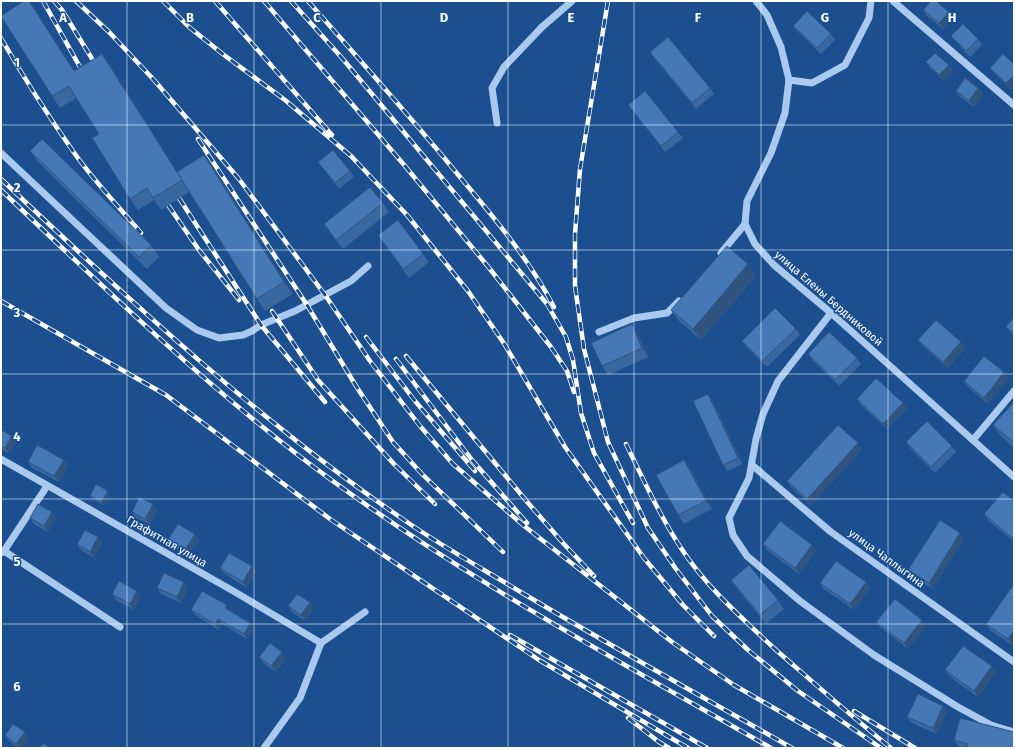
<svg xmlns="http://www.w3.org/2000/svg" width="1015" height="749" font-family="'Fira Sans',sans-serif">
	<rect width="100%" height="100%" fill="#1b4f8f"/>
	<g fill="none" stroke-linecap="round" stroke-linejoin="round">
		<g stroke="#a9c9ee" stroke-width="7">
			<polyline points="756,1 767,15 781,47 789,80 785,113 771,153 747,201 745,224 755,244 774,265 831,313 1014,477"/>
			<polyline points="893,1 1014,105"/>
			<polyline points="789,80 812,83 845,65 869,18 871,1"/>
			<polyline points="497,123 492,88 504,67 542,27 572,1"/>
			<polyline points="1,153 166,308 197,330 219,338 243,335 252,331 261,325 295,311 351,281 368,266"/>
			<polyline points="721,253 745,224"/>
			<polyline points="831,313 778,381 763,414 756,439 749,478 729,518 733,535 747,556 800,601 874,655 958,707 991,725 1014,732"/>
			<polyline points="599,332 634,318 667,313 679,301"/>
			<polyline points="973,440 1014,391"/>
			<polyline points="1,459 235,592 321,643"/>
			<polyline points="752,465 831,532 1014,662"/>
			<polyline points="4,551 120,627"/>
			<polyline points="1,553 4,551 47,486"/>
			<polyline points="264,748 300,698 321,643 365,612"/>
		</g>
		<defs>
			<g id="rail">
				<polyline points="43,1 85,76"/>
				<polyline points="54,1 62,10 99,70"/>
				<polyline points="76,1 109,32 154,80 239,179 325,295 370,361 420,426 453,464 523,525 672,642 734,685 843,748"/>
				<polyline points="163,1 189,27 224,55 285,100 351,156 407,215 468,291 505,345 565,447 644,558 683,605 714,636"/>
				<polyline points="215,1 332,135"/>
				<polyline points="264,1 405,166 490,269 551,347 567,371 574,392"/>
				<polyline points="291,1 342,58 547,304 566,337 573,360 581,413 594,453 633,523"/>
				<path d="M308 1C357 57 407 113 455 171 491 214 528 257 554 307"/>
				<polyline points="608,1 580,169 575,234 575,286 584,349 608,442 648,528 676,569 712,616 748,650 798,691 881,748"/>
				<path d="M1 38C24 78 49 117 75 154 95 182 119 207 141 233"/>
				<polyline points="198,139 307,305 356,386 393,442 422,474 503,552"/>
				<path d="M1 179C131 302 262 424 410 524 445 548 483 569 519 591 609 645 701 696 792 748"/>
				<path d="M1 190C97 281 193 374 298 455 445 568 610 656 771 748"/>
				<polyline points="179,198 261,325 325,402"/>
				<polyline points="168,205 199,250 239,300"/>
				<polyline points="1,301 166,395 330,519 539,660 688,748"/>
				<polyline points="272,311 318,380 394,464 435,504"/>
				<polyline points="366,337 415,401 475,471"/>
				<polyline points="406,356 529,504 563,543 594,576"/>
				<polyline points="396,359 472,460 527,523"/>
				<path d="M626 444C643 479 660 516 681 548 706 587 743 619 776 650 814 683 852 717 891 748"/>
				<polyline points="510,635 707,748"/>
				<polyline points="854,711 915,748"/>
				<polyline points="628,718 659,742 669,748"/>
			</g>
		</defs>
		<use href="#rail" stroke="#fff" stroke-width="4.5"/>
		<use href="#rail" stroke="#1b4f8f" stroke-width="3" stroke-dasharray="9" stroke-linecap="butt"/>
	</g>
	<g fill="#3a679d">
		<polygon points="29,1 74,71 102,54 110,65 177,172 204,155 212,166 293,294 265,311 257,299 189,192 161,210 154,200 138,210 130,199 99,134 76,98 60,108 52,96"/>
		<polygon points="923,10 949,12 953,18 943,29 927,16"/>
		<polygon points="793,26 831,34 835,40 821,54 798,32"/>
		<polygon points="951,36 978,39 982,45 970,57 956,42"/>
		<polygon points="650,52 710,88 714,94 696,109 654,58"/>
		<polygon points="1003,54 1011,89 995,74 990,68"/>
		<polygon points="926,62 949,65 953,71 944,81 930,68"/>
		<polygon points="978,88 983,94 974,107 960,97 956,91"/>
		<polygon points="628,105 678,132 683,138 665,152"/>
		<polygon points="30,151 151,245 159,257 147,269 38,162"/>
		<polygon points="318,162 350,171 354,177 339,189"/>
		<polygon points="383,203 389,212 343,249 324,224"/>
		<polygon points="384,244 423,254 429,262 409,278"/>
		<polygon points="756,276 701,340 679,321 671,310"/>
		<polygon points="1014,317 1014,335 1010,332 1006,327"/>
		<polygon points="632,324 638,333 649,357 608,375 602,366"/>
		<polygon points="796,329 800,335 767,367 746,347 742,341"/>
		<polygon points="918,340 961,342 965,348 948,368 923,346"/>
		<polygon points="808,354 857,358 861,364 839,386 812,360"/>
		<polygon points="1004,372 1009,378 988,404 968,387 964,381"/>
		<polygon points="712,399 743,464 727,471 723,465"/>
		<polygon points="857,399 903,403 907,409 887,429 861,405"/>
		<polygon points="1014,402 1014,448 1001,436 993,425"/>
		<polygon points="1,430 16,442 9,454 1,449"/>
		<polygon points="906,442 952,446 956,452 935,473 910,448"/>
		<polygon points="862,449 811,505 791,487 787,481"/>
		<polygon points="64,460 68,465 59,482 32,468 28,462"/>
		<polygon points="691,469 712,509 684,524 678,515"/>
		<polygon points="110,494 103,505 92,499 90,496"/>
		<polygon points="1014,501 1014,542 988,520 984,514"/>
		<polygon points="157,510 150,524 136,518 132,512"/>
		<polygon points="30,518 56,518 48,532 34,524"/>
		<polygon points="960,533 964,539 933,589 912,576 908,570"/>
		<polygon points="195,534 199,540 189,556 173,546 168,540"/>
		<polygon points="102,543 94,558 81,550 77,544"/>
		<polygon points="763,544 816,551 799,574 767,550"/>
		<polygon points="252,566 256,572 247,588 225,574 220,568"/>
		<polygon points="731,580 778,600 784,609 766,624 737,589"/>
		<polygon points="866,582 870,588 854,610 824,589 820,583"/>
		<polygon points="1014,584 1012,645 990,630 986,624"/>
		<polygon points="157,588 188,588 181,603 161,594"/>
		<polygon points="112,594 141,597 134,610 116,600"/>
		<polygon points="310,602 314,608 305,621 292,612 288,606"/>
		<polygon points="191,610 230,611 254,628 247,639 222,624 219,630 195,615"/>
		<polygon points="876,622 926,626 908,649 881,628"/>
		<polygon points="259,657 286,658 276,672 263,663"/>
		<polygon points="992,666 996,672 978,697 949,676 945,670"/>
		<polygon points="947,712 937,734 912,723 907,717"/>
		<polygon points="5,735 29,738 22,748 18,748 9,741"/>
		<polygon points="954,740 1014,748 960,748"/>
	</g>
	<g fill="#305480">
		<polygon points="29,1 36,10 82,83 74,71"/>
		<polygon points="949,12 953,18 943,29 939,23"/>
		<polygon points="102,54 110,65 190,192 182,180"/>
		<polygon points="949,65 953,71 944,81 939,75"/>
		<polygon points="1014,75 1014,85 1011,89 1006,83"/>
		<polygon points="978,88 983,94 974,107 969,101"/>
		<polygon points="204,155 212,166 293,294 284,282"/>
		<polygon points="748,264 756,276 701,340 693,329"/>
		<polygon points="632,324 638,333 649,357 642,348"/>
		<polygon points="961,342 965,348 948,368 943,362"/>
		<polygon points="1004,372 1009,378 988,404 984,398"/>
		<polygon points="708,394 712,399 743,464 738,458"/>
		<polygon points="903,403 907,409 887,429 883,424"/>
		<polygon points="12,436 16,442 9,454 5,448"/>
		<polygon points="858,443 862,449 811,505 807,499"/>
		<polygon points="64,460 68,465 59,482 54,476"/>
		<polygon points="684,460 691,469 712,509 706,501"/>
		<polygon points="108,491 110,494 103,505 101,502"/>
		<polygon points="153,504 157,510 150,524 145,519"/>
		<polygon points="52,512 56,518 48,532 44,526"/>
		<polygon points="960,533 964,539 933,589 929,583"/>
		<polygon points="195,534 199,540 189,556 185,550"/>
		<polygon points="1014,535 1014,541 1012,538"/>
		<polygon points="98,537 102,543 94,558 90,552"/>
		<polygon points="812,545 816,551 799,574 795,568"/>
		<polygon points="252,566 256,572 247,588 243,582"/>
		<polygon points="184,582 188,588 181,603 177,597"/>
		<polygon points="866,582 870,588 854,610 850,604"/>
		<polygon points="137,591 141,597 134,610 130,604"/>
		<polygon points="310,602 314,608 305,621 301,615"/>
		<polygon points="227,605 230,611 229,613 225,608"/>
		<polygon points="218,619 222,624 219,630 215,624"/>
		<polygon points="922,620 926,626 908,649 904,643"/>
		<polygon points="250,623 254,628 247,639 244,634"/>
		<polygon points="1014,630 1014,642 1012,645 1008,639"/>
		<polygon points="282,652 286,658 276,672 271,666"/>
		<polygon points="992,666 996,672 978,697 974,691"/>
		<polygon points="943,706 947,712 937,734 933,728"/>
		<polygon points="25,732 29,738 22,748 19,748 16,744"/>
	</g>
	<g fill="#4478b7" stroke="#305480">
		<polygon points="24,1 29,1 74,71 102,54 182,180 153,198 147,188 130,199 92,138 99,134 69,86 52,96 1,16"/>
		<polygon points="931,1 936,1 949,12 939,23 923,10"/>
		<polygon points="807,11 831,34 817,48 793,26"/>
		<polygon points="963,24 978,39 966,51 951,36"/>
		<polygon points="668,37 710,88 692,103 650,52"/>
		<polygon points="935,53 949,65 939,75 926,62"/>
		<polygon points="1003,54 1014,64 1014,75 1006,83 990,68"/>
		<polygon points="965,78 978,88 969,101 956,91"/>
		<polygon points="645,91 678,132 661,146 628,105"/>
		<polygon points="42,139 151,245 139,257 30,151"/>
		<polygon points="333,150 350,171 335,183 318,162"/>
		<polygon points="204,155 284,282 257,299 177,172"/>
		<polygon points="370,187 383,203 336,240 324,224"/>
		<polygon points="398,220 423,254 403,269 378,235"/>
		<polygon points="727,246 748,264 693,329 671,310"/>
		<polygon points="775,308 796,329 762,361 742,341"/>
		<polygon points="1014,317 1014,333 1006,327"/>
		<polygon points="936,320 961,342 943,362 918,340"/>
		<polygon points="632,324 642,348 602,366 591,343"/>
		<polygon points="829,332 857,358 835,380 808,354"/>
		<polygon points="984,356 1004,372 984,398 964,381"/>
		<polygon points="876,378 903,403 883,424 857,399"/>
		<polygon points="708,394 738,458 723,465 693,401"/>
		<polygon points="1014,402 1014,443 993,425"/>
		<polygon points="927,421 952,446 931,467 906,442"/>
		<polygon points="838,425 858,443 807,499 787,481"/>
		<polygon points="1,430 12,436 5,448 1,446"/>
		<polygon points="37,445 64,460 54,476 28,462"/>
		<polygon points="684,460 706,501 678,515 656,475"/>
		<polygon points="96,484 108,491 101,502 90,496"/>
		<polygon points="1003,492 1014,501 1014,535 1012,538 984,514"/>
		<polygon points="139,497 153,504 145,519 132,512"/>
		<polygon points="38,504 52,512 44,526 30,518"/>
		<polygon points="940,520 960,533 929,583 908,570"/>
		<polygon points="780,521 812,545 795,568 763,544"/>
		<polygon points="178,524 195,534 185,550 168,540"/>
		<polygon points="85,530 98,537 90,552 77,544"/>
		<polygon points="229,553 252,566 243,582 220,568"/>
		<polygon points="836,561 866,582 850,604 820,583"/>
		<polygon points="749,565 778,600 760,615 731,580"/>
		<polygon points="164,573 184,582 177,597 157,588"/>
		<polygon points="119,581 137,591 130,604 112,594"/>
		<polygon points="1014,584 1014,630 1008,639 986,624"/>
		<polygon points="202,591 227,605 225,608 250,623 244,634 218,619 215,624 191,610"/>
		<polygon points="297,594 310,602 301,615 288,606"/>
		<polygon points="895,599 922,620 904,643 876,622"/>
		<polygon points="270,643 282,652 271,666 259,657"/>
		<polygon points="963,646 992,666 974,691 945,670"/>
		<polygon points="918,694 943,706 933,728 907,717"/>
		<polygon points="960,718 1014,732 1014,744 1013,748 966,748 968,744 954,740"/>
		<polygon points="13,724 25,732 16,744 5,735"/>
		<polygon points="43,743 50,748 40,748"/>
	</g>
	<path fill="none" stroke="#fff" stroke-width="1" stroke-opacity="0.55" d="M127 1V748M254 1V748M381 1V748M508 1V748M634 1V748M761 1V748M888 1V748M1 125H1014M1 250H1014M1 374H1014M1 499H1014M1 624H1014"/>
	<g text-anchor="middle" stroke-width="3" stroke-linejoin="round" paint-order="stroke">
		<g font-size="11" fill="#fff" stroke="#1b4f8f">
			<text transform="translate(829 298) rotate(41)" y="4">улица Елены Бердниковой</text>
			<text transform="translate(167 541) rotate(30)" y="4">Графитная улица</text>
			<text transform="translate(887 558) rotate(36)" y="4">улица Чаплыгина</text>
		</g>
	</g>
	<g font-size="13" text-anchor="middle" font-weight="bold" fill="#fff" stroke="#1b4f8f" stroke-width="3" stroke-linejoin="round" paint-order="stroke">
		<text x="63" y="22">A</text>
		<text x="190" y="22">B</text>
		<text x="317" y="22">C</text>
		<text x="444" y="22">D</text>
		<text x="571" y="22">E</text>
		<text x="698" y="22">F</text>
		<text x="825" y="22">G</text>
		<text x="952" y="22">H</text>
		<text x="17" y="67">1</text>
		<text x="17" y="192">2</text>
		<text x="17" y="317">3</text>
		<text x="17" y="441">4</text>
		<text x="17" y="566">5</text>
		<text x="17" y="691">6</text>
	</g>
	<rect width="1015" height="749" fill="none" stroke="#ffffff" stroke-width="4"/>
</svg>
